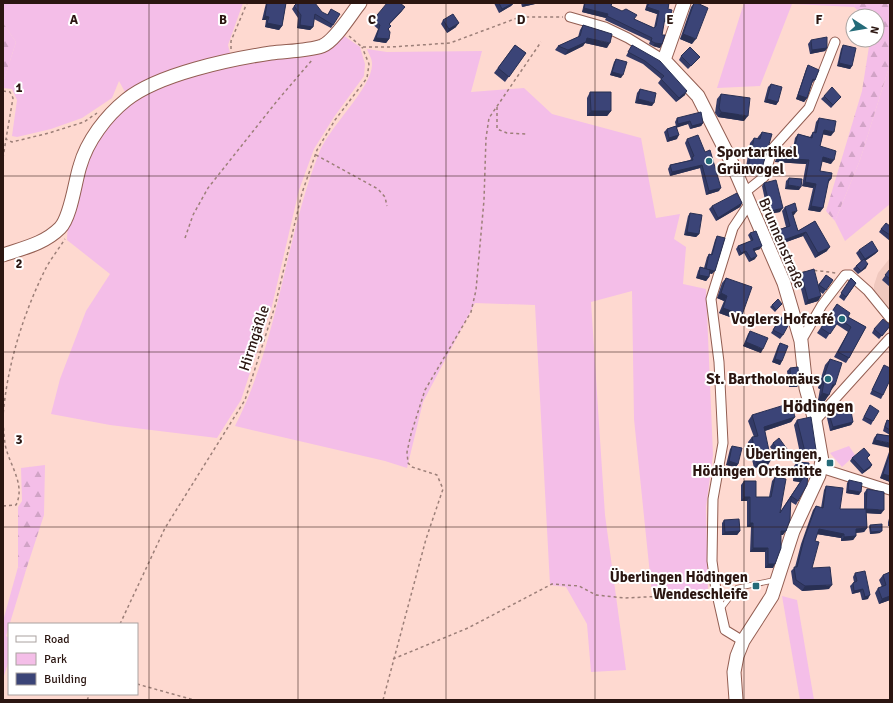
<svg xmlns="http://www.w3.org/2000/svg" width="893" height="703" font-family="Signika,sans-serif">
	<defs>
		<pattern id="forest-firs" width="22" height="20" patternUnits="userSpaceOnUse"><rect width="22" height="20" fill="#f4bee8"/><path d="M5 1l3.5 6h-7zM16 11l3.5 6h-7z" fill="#d1a3c6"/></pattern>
	</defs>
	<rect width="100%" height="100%" fill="#fed9d0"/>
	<polygon fill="#f0c8be" points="890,258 890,306 886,309 874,294 874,285 878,273"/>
	<g fill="#f4bee8">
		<polygon points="3,3 243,3 228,45 231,57 134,91 125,92 119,81 112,98 82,118 51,129 17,137 12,136 17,100 12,89 3,88 3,83 16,42 3,23"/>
		<polygon points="744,3 855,3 854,7 792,4 760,86 717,88"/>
		<polygon points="340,33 360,47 365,64 364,76 334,117 314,149 299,190 272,306 241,400 217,438 110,425 51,414 60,379 86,311 110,274 67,240 68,219 96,138 128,101 168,81 288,53"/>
		<path d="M367 49 387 52 482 51 471 92 524 88 552 114 641 138 656 218 680 214 674 239 686 247 683 284 706 289 713 455 706 507 708 591 652 594 634 419 632 291 591 302 605 515 626 670 591 672 587 624 566 587 550 585 535 305 475 303 423 402 407 468 385 461 235 426C279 340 284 242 319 153 328 128 374 86 372 63 372 58 368 53 367 49Z"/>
		<polygon points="890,64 890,204 845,241 835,221 860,160"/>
		<polygon points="849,446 855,455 842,467 830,453"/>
		<polygon points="18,567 26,570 6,636 9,638 9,660 3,679 3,621"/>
		<polygon points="782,596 797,600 814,700 800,700"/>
	</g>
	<g fill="url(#forest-firs)">
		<polygon points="855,3 890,3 890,64 860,160 835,221 826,211 862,91 870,40 877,40 877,16 864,16 854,7"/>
		<polygon points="3,23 16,42 3,83"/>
		<polygon points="45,465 44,515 26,570 18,567 18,507 22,501 21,468"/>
	</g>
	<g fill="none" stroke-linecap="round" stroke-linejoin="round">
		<defs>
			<polyline id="lane" points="721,609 737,588 775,580"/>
			<g id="street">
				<polyline points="570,17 605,27 628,38 664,60"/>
				<polyline points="744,193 764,177 773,148 809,108 835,42"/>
				<polyline points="801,341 822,305 845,275 850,275 868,291 890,318"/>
				<polyline points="815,421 890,338"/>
				<polyline points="821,468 890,490"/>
				<polyline points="743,641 725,630 716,590 712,561 713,499 723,443 719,362 711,299 733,228 749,204"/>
			</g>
			<g id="secondary">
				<polyline points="684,3 664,60 698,96 731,161 784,283 801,341 806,388 815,421 822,461 819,475 793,531 772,596 743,641 737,656 734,672 736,700"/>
				<path d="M3 255C23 248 44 244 60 228 71 217 75 181 80 166 87 141 106 116 126 100 158 74 231 59 271 53 286 51 308 51 322 46 335 41 351 14 360 3"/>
			</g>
		</defs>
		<use href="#lane" stroke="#935e52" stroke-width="6"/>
		<use href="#street" stroke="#935e52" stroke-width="11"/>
		<use href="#secondary" stroke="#935e52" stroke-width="15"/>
		<g stroke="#9c7f78" stroke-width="1.5" stroke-dasharray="3 3" stroke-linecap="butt">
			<polyline points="349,36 362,47 391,47 450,43 520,17 563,17"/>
			<polyline points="231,49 231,41 247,3"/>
			<polyline points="3,91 10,92 13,98 6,139 12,142 49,133 84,122 97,113"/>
			<polyline points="497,107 497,129 507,133 526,134"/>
			<polyline points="316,155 378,189 385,197 387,206"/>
			<polyline points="3,158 6,139"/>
			<polyline points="185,238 193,215 208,188 277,101 312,60"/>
			<path d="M792 278C806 267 820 271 836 273"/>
			<path d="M3 506 16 505C26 484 9 465 5 444 4 435 3 425 3 416 7 367 22 317 44 272 49 261 58 250 65 239"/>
			<polyline points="120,624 165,528 245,400 275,306 302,193 317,150 335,120 367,78 369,64 362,47"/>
			<polyline points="393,659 468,628 552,584 579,586 596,595 625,598 709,594"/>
			<polyline points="137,684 194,700"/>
			<polyline points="87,700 90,694"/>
			<polyline points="383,700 426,539 443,489 437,475 412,467 408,463 407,452 411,434 425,390 471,312 476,290 484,200 486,138 489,118 541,42"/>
		</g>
		<use href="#lane" stroke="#fff" stroke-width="4.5"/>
		<use href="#street" stroke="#fff" stroke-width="9"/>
		<use href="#secondary" stroke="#fff" stroke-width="13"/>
	</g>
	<g fill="#333a66">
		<polygon points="266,3 286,3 282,26 279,30 265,27 266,20 262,20"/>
		<polygon points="494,3 514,3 511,6 499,13"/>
		<polygon points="521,3 548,3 535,4 522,7"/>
		<polygon points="584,3 612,3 611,6 634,19 654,28 657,14 645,10 647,3 669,3 668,9 668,21 664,22 662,35 662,44 660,48 653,46 649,44 650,41 605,20 606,18 582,12"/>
		<polygon points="694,3 692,44 680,39 691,7"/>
		<polygon points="294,6 327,15 331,9 333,25 331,28 314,19 313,27 310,30 297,28 298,18 292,9"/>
		<polygon points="402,11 389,24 389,39 386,43 373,41 378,29 371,23 373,20"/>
		<polygon points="443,20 456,27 447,33 441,24"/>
		<polygon points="583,25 607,48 585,43 583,46 565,55 555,50 558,46 578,37 580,30"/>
		<polygon points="811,40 827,48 825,51 810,54 808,44"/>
		<polygon points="515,45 526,53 505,82 494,73"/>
		<polygon points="632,45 685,95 676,102 658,83 661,79 643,64 626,56"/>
		<polygon points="843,45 852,66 850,69 837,66 841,49"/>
		<polygon points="681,56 697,60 688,69 679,60"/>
		<polygon points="616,59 621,78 610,75 614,62"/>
		<polygon points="808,65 815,80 812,83 807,98 804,102 796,99 806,69"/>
		<polygon points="771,84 778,102 776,105 764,102 768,87"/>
		<polygon points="640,89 652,106 635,103 637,93"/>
		<polygon points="590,92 611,111 607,116 587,116 587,98"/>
		<polygon points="721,94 744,121 718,117 715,113 717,99"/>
		<polygon points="824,96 841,97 831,108 821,99"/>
		<polygon points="677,118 703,123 701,126 690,129 688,124 677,127 677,139 667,142 664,132 667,129 676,126 675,122"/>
		<polygon points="819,118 831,136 823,134 820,146 831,164 822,161 820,171 831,179 828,183 823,208 820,212 808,210 813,188 802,186 806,164 775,162 777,154 780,150 787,150 790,147 793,148 795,138 798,134 810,137 813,132 814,132 816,122"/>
		<polygon points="762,132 762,168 759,173 756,175 745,173 750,143 754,138 757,139 758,137"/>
		<polygon points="687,139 719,191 706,195 700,168 670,176 668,169 670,165 690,160 691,159 685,143"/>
		<polygon points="789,178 799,190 785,189 786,181"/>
		<polygon points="764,183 780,212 768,214 762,186"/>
		<polygon points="742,203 740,207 716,221 709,209 712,206"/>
		<polygon points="785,207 794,215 793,215 798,231 815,221 827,251 815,258 803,236 778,245 775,235 778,230 786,227 782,211"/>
		<polygon points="690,213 699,234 696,237 684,235 688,216"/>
		<polygon points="890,226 890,241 879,232 881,229"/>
		<polygon points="750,233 760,249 754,251 755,259 749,262 744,253 739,256 736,249 738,246 751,241 748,235"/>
		<polygon points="717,236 712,274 709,273 709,277 706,281 696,278 698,271 700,267 704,268 707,257 709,254 711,254 715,240"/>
		<polygon points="859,250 878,251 875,254 865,261 866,268 858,274 853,269 861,261 856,253"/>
		<polygon points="890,269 890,287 882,280"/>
		<polygon points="801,273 818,285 826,275 833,280 823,294 819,291 821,296 818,301 805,305 798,277"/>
		<polygon points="726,278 742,315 738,320 719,313 724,301 717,298 722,283"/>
		<polygon points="851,278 856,283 844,301 839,297"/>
		<polygon points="837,304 848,317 866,327 849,358 846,363 834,357 848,332 836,324 826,339 817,333"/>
		<polygon points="772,305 781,305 775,312 770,307"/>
		<polygon points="781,317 783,335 780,339 771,333"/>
		<polygon points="890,326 879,339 872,333 874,329"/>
		<polygon points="750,331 761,353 743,346 748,334"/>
		<polygon points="780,343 782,361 780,365 772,362 778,346"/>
		<polygon points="830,359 830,392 824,402 818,400 820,389 818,388 825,365"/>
		<polygon points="884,365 883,395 881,399 870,394 882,369"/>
		<polygon points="790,368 799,383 797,387 789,387 787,371"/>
		<polygon points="870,405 873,421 871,425 862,420"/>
		<polygon points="829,414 853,422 851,425 830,431 827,418"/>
		<polygon points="752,415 795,417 791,422 765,431 768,465 754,468 748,442 752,437 754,437 748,421"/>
		<polygon points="797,420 816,450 813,455 801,458 794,425"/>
		<polygon points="887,420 890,421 890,435 883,431 885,424"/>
		<polygon points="877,434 890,436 872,444 874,438"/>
		<polygon points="773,443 785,452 778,457 770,447"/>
		<polygon points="732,446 738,464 736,467 726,465 730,449"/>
		<polygon points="890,449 890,482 880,478"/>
		<polygon points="870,455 867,458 872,465 870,468 862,474 850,461 852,458"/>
		<polygon points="797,462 809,463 798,501 796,505 791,502 783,535 781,535 773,568 765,568 765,552 750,552 751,527 747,527 747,501 741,501 741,485 744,481 756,497 769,497 772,481 775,477 780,512 800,482 793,481 794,466"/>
		<polygon points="849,480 859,495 846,493 847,483"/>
		<polygon points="826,486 840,509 864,509 864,493 867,489 881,514 866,513 867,528 864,532 856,533 856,536 853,540 841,541 841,538 817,534 815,541 812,568 829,589 802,591 793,584 791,571 795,567 801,544 813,510 816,506 821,508 824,490"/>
		<polygon points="890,515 890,526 888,526 888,522"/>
		<polygon points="724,520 740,531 737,535 722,535 722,523"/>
		<polygon points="870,525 880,533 870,534 869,527"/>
		<polygon points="890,572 890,600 879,604 875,593 878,588 882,587 879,580 883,575"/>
		<polygon points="855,573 868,599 862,600 860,592 852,594 850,586 854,582 853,577"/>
	</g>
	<g fill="#293053">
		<polygon points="514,3 511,6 499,13 502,9"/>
		<polygon points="528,3 548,3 535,4 522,7 525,4"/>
		<polygon points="405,7 402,11 387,27 389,24"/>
		<polygon points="647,7 659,11 657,14 645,10"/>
		<polygon points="584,8 608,14 606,18 582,12"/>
		<polygon points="265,16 269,17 266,20 262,20"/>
		<polygon points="665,18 670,18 668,21 663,22"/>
		<polygon points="267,23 282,26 279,30 265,27"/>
		<polygon points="459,23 456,27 447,33 449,29"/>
		<polygon points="300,25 313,27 310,30 297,28"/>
		<polygon points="683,34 696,39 692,44 680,39"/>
		<polygon points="376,38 389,39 386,43 373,41"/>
		<polygon points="587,38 610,43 607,48 585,43 583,46 565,55 568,50"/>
		<polygon points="655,43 662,44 660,48 653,46"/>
		<polygon points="827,48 825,51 810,54 812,50"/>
		<polygon points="839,63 852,66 850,69 837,66"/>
		<polygon points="612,72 623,75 621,78 610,75"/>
		<polygon points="687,91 685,95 676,102 679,98"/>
		<polygon points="798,95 807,98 804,102 796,99"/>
		<polygon points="638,99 654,103 652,106 635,103"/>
		<polygon points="767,99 778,102 776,105 764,102"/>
		<polygon points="591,111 611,111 607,116 587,116"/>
		<polygon points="721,112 748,116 744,121 718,117"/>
		<polygon points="690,121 688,124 676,128 678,124"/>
		<polygon points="703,123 701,126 690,129 692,126"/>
		<polygon points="824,130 834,132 831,136 821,134"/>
		<polygon points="679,135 677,139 667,142 669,138"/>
		<polygon points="823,157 834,160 831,164 820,161"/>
		<polygon points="778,158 809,160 806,164 775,162"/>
		<polygon points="702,165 700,168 670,176 672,172"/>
		<polygon points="748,168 762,168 759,173 756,175 745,173"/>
		<polygon points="805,182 816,184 813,188 802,186"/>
		<polygon points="788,185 801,187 799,190 785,189"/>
		<polygon points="721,188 719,191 706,195 709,191"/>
		<polygon points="742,203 740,207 716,221 718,218"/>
		<polygon points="811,206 823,208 820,212 808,210"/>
		<polygon points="783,208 780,212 768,214 771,211"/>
		<polygon points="797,211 794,215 789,217 792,212"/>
		<polygon points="687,232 699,234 696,237 684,235"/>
		<polygon points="806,232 803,236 778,245 781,241"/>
		<polygon points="762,246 760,249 751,252 753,249"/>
		<polygon points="830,247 827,251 815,258 818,253"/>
		<polygon points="746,251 744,253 739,256 741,253"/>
		<polygon points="878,251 875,254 862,263 865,259"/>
		<polygon points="757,256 755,259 749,262 751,259"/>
		<polygon points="868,264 866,268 858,274"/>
		<polygon points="706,269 715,271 712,274 704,272"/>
		<polygon points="699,275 709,277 706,281 696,278"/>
		<polygon points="721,293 727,296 724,301 717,298"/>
		<polygon points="821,296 818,301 805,305 808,300"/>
		<polygon points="723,308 742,315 738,320 719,313"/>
		<polygon points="746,342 763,349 761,353 743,346"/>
		<polygon points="775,359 782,361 780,365 772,362"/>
		<polygon points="822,382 824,382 820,389 818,388"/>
		<polygon points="799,383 797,387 789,387 791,384"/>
		<polygon points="833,384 835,385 830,392 828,391"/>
		<polygon points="822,393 829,395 824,402 818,400"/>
		<polygon points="795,417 791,422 761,432 764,427"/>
		<polygon points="853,422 851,425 830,431 833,427"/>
		<polygon points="875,440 890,443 890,448 872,444"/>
		<polygon points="787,449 785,452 778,457 780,454"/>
		<polygon points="816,450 813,455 801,458 805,452"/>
		<polygon points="771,460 768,465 754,468 757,463"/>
		<polygon points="729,461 738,464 736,467 726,465"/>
		<polygon points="872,465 870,468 862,474 864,471"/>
		<polygon points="883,474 890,476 890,482 880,478"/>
		<polygon points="795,477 803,478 800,482 793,481"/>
		<polygon points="848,490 861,492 859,495 846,493"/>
		<polygon points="744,497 750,497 747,501 741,501"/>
		<polygon points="866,509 884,510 881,514 863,513"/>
		<polygon points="750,523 753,523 751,527 747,527"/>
		<polygon points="867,528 864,532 853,533 856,529"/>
		<polygon points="819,529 844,534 841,538 816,534"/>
		<polygon points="740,531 737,535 722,535 725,532"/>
		<polygon points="781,531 786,531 783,535 778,535"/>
		<polygon points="882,531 880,533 870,534 871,532"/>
		<polygon points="856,536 853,540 841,541 844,537"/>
		<polygon points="753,548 768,548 765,552 750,552"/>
		<polygon points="768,564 775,564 773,568 765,568"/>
		<polygon points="832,585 829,589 802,591 805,586"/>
		<polygon points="863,589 860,592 852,594 854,591"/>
		<polygon points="870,595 868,599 862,600 865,597"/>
		<polygon points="890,596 890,600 879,604 882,599"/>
	</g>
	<g fill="#3b4477" stroke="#293053">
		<polygon points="267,3 286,3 282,26 267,23 269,17 265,16"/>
		<polygon points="297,3 315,3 322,12 328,15 331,9 340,14 333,25 315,14 313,27 300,25 301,15 294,6"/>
		<polygon points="387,3 400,3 405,7 389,24 391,26 388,29 390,32 389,39 376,38 380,25 373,20"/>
		<polygon points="499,3 514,3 502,9"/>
		<polygon points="585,3 612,3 611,6 622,11 626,9 637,15 634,19 654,28 656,26 659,11 647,7 649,3 669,3 668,9 672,10 670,18 665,18 662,35 665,35 662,44 655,43 651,41 652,38 607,16 608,14 584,8"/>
		<polygon points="694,3 697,3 708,8 696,39 683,34"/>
		<polygon points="453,14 459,23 449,29 443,20"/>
		<polygon points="583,25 612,34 610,43 587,38 586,42 568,50 558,46 580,36"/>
		<polygon points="827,37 827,48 812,50 811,40"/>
		<polygon points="515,45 526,53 509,77 498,68"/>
		<polygon points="632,45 660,61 687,91 679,98 661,79 664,76 645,61 628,52"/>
		<polygon points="843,45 856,48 852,66 839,63"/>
		<polygon points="690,47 700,57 691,66 681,56"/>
		<polygon points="616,59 627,62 623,75 612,72"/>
		<polygon points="808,65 819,70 815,80 813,79 807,98 798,95"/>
		<polygon points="771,84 782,87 778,102 767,99"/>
		<polygon points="832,87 841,97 833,105 824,96"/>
		<polygon points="640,89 656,93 654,103 638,99"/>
		<polygon points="590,92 611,92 611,111 591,111"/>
		<polygon points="721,94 750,98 748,116 721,112 719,108"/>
		<polygon points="701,112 703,123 692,126 690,121 678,124 677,118"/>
		<polygon points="819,118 836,121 834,132 824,130 820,146 836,151 834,160 823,157 820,171 832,173 831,179 829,179 823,208 811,206 816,184 805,182 809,160 778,158 780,150 788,150 790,147 794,148 798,134 812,138 813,132 816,133"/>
		<polygon points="676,126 679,135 669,138 667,129"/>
		<polygon points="762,132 772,134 762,168 760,170 748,168 754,138 760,139"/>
		<polygon points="698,135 705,152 710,150 721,188 709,191 702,165 672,172 670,165 693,160 692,157 694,156 687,139"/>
		<polygon points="789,178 802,179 801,187 788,185"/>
		<polygon points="776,180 783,208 771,211 764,183"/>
		<polygon points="737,193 742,203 718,218 712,206"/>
		<polygon points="795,203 797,211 792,212 798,231 815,221 830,247 818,253 806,232 781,241 778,230 790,226 785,207"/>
		<polygon points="690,213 702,215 699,234 687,232"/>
		<polygon points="886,223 890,226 890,235 881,229"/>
		<polygon points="756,231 762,246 753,249 757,256 751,259 746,251 741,253 738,246 753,240 750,233"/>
		<polygon points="717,236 725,238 715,271 706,269 709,254 712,255"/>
		<polygon points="872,241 878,251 865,259 859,250"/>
		<polygon points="864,259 868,264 861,271 856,266"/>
		<polygon points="700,267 710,270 709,277 699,275"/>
		<polygon points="814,269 821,296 808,300 801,273"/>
		<polygon points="890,269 890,279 885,275"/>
		<polygon points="826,275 833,280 826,290 819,285"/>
		<polygon points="726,278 752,287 742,315 723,308 727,296 721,293"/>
		<polygon points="851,278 856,283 846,297 841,293"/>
		<polygon points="778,299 782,304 776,310 772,305"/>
		<polygon points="837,304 850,313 848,317 866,327 849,358 838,352 851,327 840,319 830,334 821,328"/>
		<polygon points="781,317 790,322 783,335 773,330"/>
		<polygon points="883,319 890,325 890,326 882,336 874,329"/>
		<polygon points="750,331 768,338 763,349 746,342"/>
		<polygon points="780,343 788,346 782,361 775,359"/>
		<polygon points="830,359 842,363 835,385 833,384 829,395 822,393 824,382 822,382"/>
		<polygon points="884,365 890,368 890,380 883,395 872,390"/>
		<polygon points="798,367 799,383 791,384 790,368"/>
		<polygon points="791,403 795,417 764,427 771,460 757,463 752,437 758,436 752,415"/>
		<polygon points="870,405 879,411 873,421 864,417"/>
		<polygon points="851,411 853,422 833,427 829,414"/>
		<polygon points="811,417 816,450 805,452 797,420"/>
		<polygon points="887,420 890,421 890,430 885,427"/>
		<polygon points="877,434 890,436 890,443 875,440"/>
		<polygon points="779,438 787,449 780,454 773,443"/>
		<polygon points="732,446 742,448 738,464 729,461"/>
		<polygon points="864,448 870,455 867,458 872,465 864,471 852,458"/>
		<polygon points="890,453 890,476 883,474"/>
		<polygon points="797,462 809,463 807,485 798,501 791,496 790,520 786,531 781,531 781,548 775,564 768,564 768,548 753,548 753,523 750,523 750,497 744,497 744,481 756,481 756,497 771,497 775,477 786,479 780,513 803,478 795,477"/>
		<polygon points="849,480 862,483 861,492 848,490"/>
		<polygon points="826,486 843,488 840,509 866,509 867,528 856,529 856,536 844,537 844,534 819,529 815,541 819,542 812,568 830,567 832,585 805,586 796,580 794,567 797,567 804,539 816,506 823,508"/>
		<polygon points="867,489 884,492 884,510 866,509"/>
		<polygon points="739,519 740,531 725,532 724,520"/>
		<polygon points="882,524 882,531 871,532 870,525"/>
		<polygon points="865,571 870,595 865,597 863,589 854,591 853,583 857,581 855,573"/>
		<polygon points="890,572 890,596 882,599 878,588 886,585 883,575"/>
	</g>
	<path fill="none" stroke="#2b1611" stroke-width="1" stroke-opacity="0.55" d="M149 3V700M298 3V700M446 3V700M595 3V700M744 3V700M3 176H890M3 352H890M3 527H890"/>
	<g fill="#246b79" stroke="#fff" stroke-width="1.5">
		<circle cx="709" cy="161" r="4"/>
		<circle cx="842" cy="319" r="4"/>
		<circle cx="828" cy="379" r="4"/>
		<rect x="826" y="459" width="8" height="8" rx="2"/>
		<rect x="752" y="582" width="8" height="8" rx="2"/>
	</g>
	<g text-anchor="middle" stroke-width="4" stroke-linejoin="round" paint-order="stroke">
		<g font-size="15" font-weight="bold" fill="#2b1611" stroke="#fff" text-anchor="end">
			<text x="717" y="157" text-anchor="start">Sportartikel<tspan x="717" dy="17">Grünvogel</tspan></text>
			<text x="834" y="324">Voglers Hofcafé</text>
			<text x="820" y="384">St. Bartholomäus</text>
			<text x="822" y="459">Überlingen,<tspan x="822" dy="17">Hödingen Ortsmitte</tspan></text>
			<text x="748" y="582">Überlingen Hödingen<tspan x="748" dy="17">Wendeschleife</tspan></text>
		</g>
		<g font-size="15" fill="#2b1611" stroke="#fff">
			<text transform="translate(782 243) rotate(67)" y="5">Brunnenstraße</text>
			<text transform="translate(254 338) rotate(-72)" y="5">Hirmgäßle</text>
		</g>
		<g font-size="17" font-weight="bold" fill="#2b1611" stroke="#fff">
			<text x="818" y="412">Hödingen</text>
		</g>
	</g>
	<g font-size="13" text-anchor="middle" font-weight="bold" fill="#2b1611" stroke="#fff" stroke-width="4" stroke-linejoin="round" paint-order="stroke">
		<text x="74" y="24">A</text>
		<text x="223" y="24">B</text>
		<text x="372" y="24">C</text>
		<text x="521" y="24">D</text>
		<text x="670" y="24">E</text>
		<text x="819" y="24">F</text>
		<text x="19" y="92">1</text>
		<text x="19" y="268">2</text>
		<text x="19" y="444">3</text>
	</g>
	<rect width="893" height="703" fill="none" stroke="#2b1611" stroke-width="8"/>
	<rect x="8" y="623" width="130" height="72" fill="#ffffff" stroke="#aaa2a0"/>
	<rect x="16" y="636" width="20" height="6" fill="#ffffff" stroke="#aaa2a0"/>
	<text x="44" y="643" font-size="12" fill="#2b1611">Road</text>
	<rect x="16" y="653" width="20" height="12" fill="#f4bee8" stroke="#aaa2a0"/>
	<text x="44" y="663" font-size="12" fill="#2b1611">Park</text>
	<rect x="16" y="673" width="20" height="12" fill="#3b4477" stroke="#aaa2a0"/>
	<text x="44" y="683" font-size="12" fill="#2b1611">Building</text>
	<g transform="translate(865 28) rotate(102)"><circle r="19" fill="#ffffff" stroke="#aaa2a0"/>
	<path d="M0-3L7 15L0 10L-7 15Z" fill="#246b79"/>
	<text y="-6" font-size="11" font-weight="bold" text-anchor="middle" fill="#2b1611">N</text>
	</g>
</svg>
